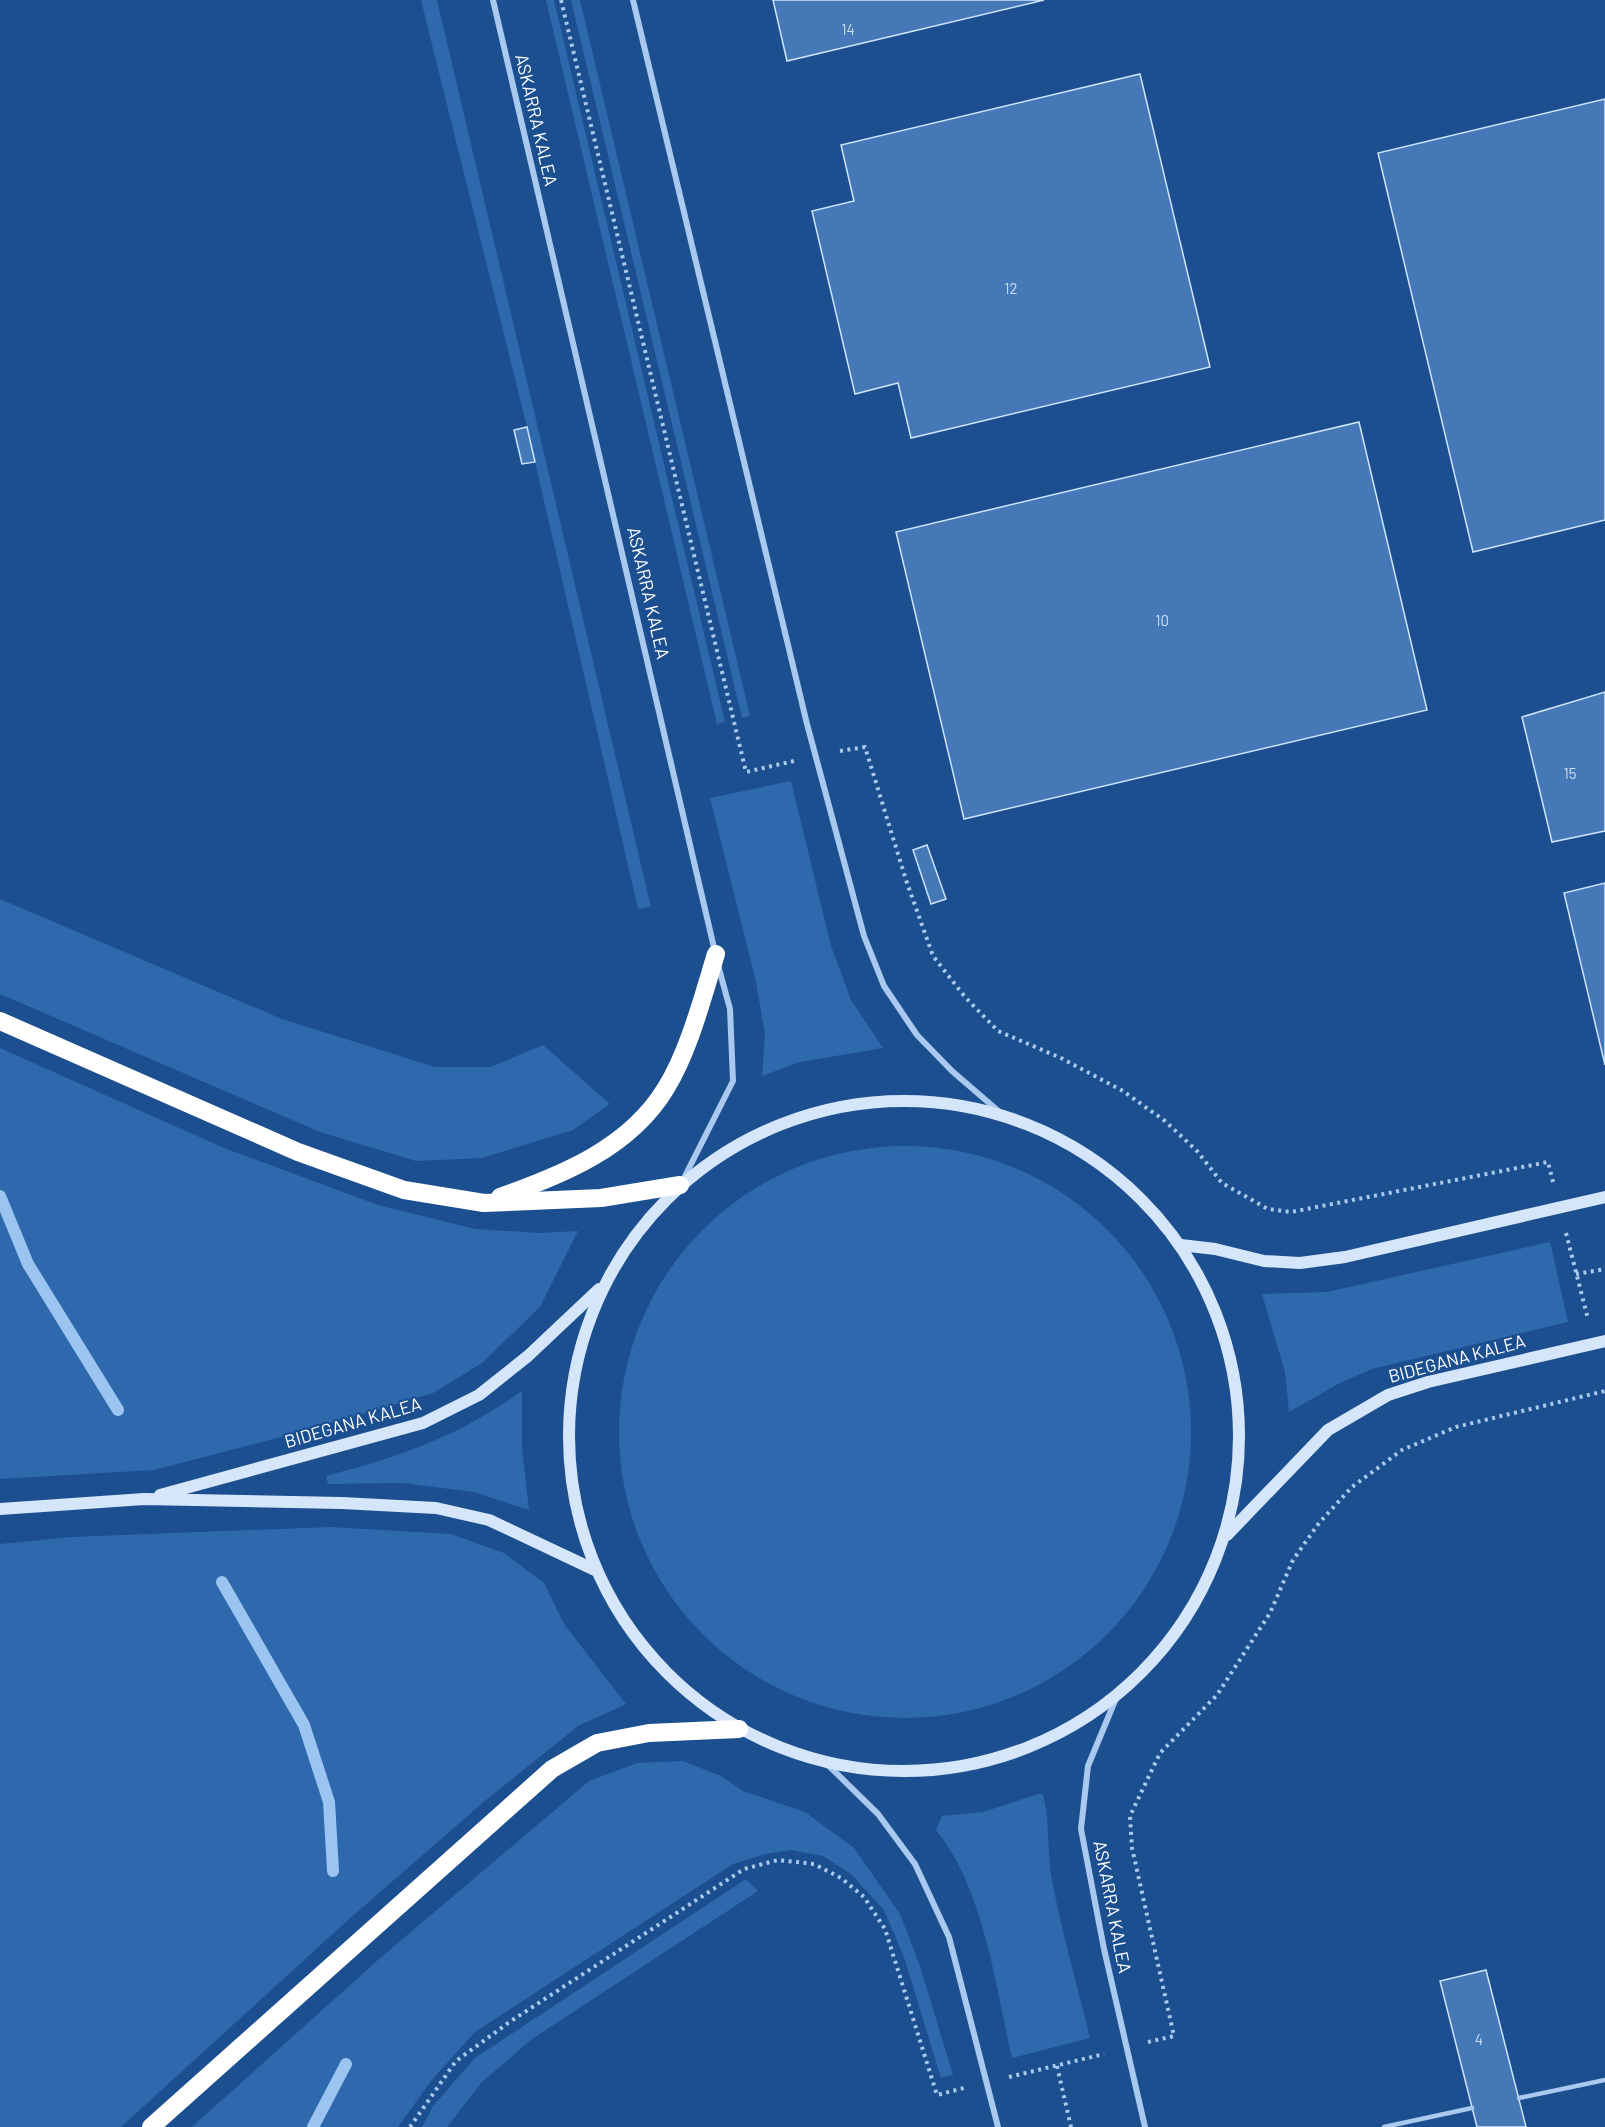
<svg xmlns="http://www.w3.org/2000/svg" width="1605" height="2127" font-family="Barlow,sans-serif">
	<rect width="100%" height="100%" fill="#1b4f8f"/>
	<g fill="#2e69ad">
		<polygon points="421,0 437,0 651,907 638,909 527,427"/>
		<polygon points="546,0 554,0 725,722 717,724"/>
		<polygon points="571,0 580,0 750,716 742,718"/>
		<polygon points="791,781 831,946 851,1000 883,1048 800,1062 762,1076 765,1035 756,982 710,798"/>
		<polygon points="0,899 282,1019 435,1067 491,1067 543,1045 610,1104 573,1130 482,1158 416,1161 320,1132 0,994"/>
		<polygon points="0,1048 224,1148 378,1205 475,1229 539,1233 578,1231 540,1307 482,1363 433,1393 308,1430 154,1470 0,1479"/>
		<circle cx="905" cy="1432" r="286"/>
		<polygon points="1550,1242 1568,1322 1372,1369 1340,1383 1289,1412 1285,1372 1262,1294 1327,1292"/>
		<path d="M522 1391V1447L529 1510 474 1492 402 1483 328 1484 326 1476C404 1455 455 1438 522 1391Z"/>
		<polygon points="330,1527 451,1534 504,1553 544,1583 564,1624 626,1704 578,1726 486,1800 348,1920 121,2127 0,2127 0,1544 71,1537"/>
		<polygon points="683,1761 721,1776 743,1791 805,1812 854,1848 900,1914 920,1966 953,2075 941,2078 904,1957 884,1910 851,1874 823,1856 791,1850 765,1854 733,1864 475,2032 431,2081 398,2127 192,2127 379,1959 589,1781 637,1763"/>
		<path d="M1042 1793C1049 1807 1048 1855 1051 1875 1061 1930 1077 1984 1090 2038L1012 2058C995 1984 984 1889 936 1830L942 1816 983 1812Z"/>
		<polygon points="746,1879 758,1891 532,2039 482,2082 447,2127 422,2127 433,2106 475,2058"/>
	</g>
	<g fill="none" stroke-linecap="round" stroke-linejoin="round">
		<g stroke="#9cc4f0" stroke-width="12">
			<polyline points="0,1196 28,1264 118,1410"/>
			<polyline points="222,1582 304,1725 329,1802 333,1871"/>
			<polyline points="313,2127 346,2064"/>
		</g>
	</g>
	<g fill="#4478b7" stroke="#cfe3fa" stroke-width="1.5">
		<polygon points="773,0 1044,0 787,61"/>
		<polygon points="1140,74 1210,367 911,438 898,383 855,394 812,211 854,201 841,145"/>
		<polygon points="1605,99 1605,520 1473,552 1378,153"/>
		<polygon points="1359,422 1427,710 964,819 896,532"/>
		<polygon points="527,427 535,462 522,464 514,430"/>
		<polygon points="1605,692 1605,831 1552,842 1522,717"/>
		<polygon points="927,845 946,899 931,904 913,850"/>
		<polygon points="1605,883 1605,1065 1564,893"/>
		<polygon points="1486,1970 1526,2127 1477,2127 1440,1981"/>
	</g>
	<g fill="none" stroke-linecap="round" stroke-linejoin="round">
		<g stroke="#a9c9ee" stroke-width="4" stroke-dasharray="3 4.5" stroke-linecap="butt">
			<polyline points="561,0 746,772 794,761"/>
			<polyline points="840,751 865,747 906,880 933,956 965,997 998,1031 1061,1058 1123,1091 1165,1121 1197,1151 1222,1183 1268,1209 1291,1212 1548,1162 1553,1182"/>
			<polyline points="1566,1233 1588,1319"/>
			<polyline points="1576,1274 1605,1269"/>
			<polyline points="1148,2042 1174,2036 1132,1848 1130,1816 1160,1753 1217,1695 1270,1613 1293,1560 1319,1523 1352,1487 1402,1450 1456,1427 1605,1391"/>
			<polyline points="1057,2066 1071,2127"/>
			<polyline points="1009,2077 1104,2054"/>
			<polyline points="410,2127 456,2061 511,2021 744,1869 778,1860 814,1864 841,1878 864,1897 885,1929 937,2095 964,2088"/>
		</g>
		<g stroke="#a9c9ee" stroke-width="4.5">
			<polyline points="1519,2098 1605,2080"/>
			<polyline points="1384,2127 1472,2108"/>
		</g>
		<g stroke="#a9c9ee" stroke-width="6">
			<polyline points="493,0 715,952"/>
			<polyline points="633,0 807,724 864,936 884,986 917,1035 952,1071 1003,1115"/>
			<polyline points="681,1184 733,1081 730,1009 718,965"/>
			<polyline points="1117,1696 1088,1766 1081,1829 1104,1949 1145,2127"/>
			<polyline points="826,1763 878,1814 915,1864 949,1937 998,2127"/>
		</g>
		<g stroke="#d6e6fa" stroke-width="12">
			<circle cx="904" cy="1436" r="335"/>
			<polyline points="1181,1245 1215,1249 1264,1261 1300,1263 1345,1257 1605,1197"/>
			<polyline points="160,1495 423,1423 479,1395 528,1356 599,1289"/>
			<polyline points="0,1509 144,1499 342,1503 436,1508 489,1520 595,1570"/>
			<polyline points="1227,1535 1328,1430 1388,1395 1428,1382 1605,1341"/>
		</g>
		<g stroke="#fff" stroke-width="18">
			<polyline points="0,1021 298,1152 404,1190 484,1203 601,1198 680,1185"/>
			<path d="M500 1197C562 1175 630 1148 666 1088 689 1051 703 996 716 954"/>
			<polyline points="151,2127 552,1769 597,1743 649,1733 739,1729"/>
		</g>
	</g>
	<g text-anchor="middle" stroke-width="4.5" stroke-linejoin="round" paint-order="stroke">
		<g font-size="15" fill="#d0dded">
			<text x="848" y="35">14</text>
			<text x="1011" y="294">12</text>
			<text x="1162" y="626">10</text>
			<text x="1570" y="779">15</text>
			<text x="1479" y="2045">4</text>
		</g>
		<g font-size="18" fill="#fff" stroke="#1b4f8f">
			<text transform="translate(536 120) rotate(77)" y="6">ASKARRA KALEA</text>
			<text transform="translate(648 593) rotate(77)" y="6">ASKARRA KALEA</text>
			<text transform="translate(1457 1359) rotate(-15)" y="6">BIDEGANA KALEA</text>
			<text transform="translate(353 1423) rotate(-16)" y="6">BIDEGANA KALEA</text>
			<text transform="translate(1112 1907) rotate(79)" y="6">ASKARRA KALEA</text>
		</g>
	</g>
</svg>
